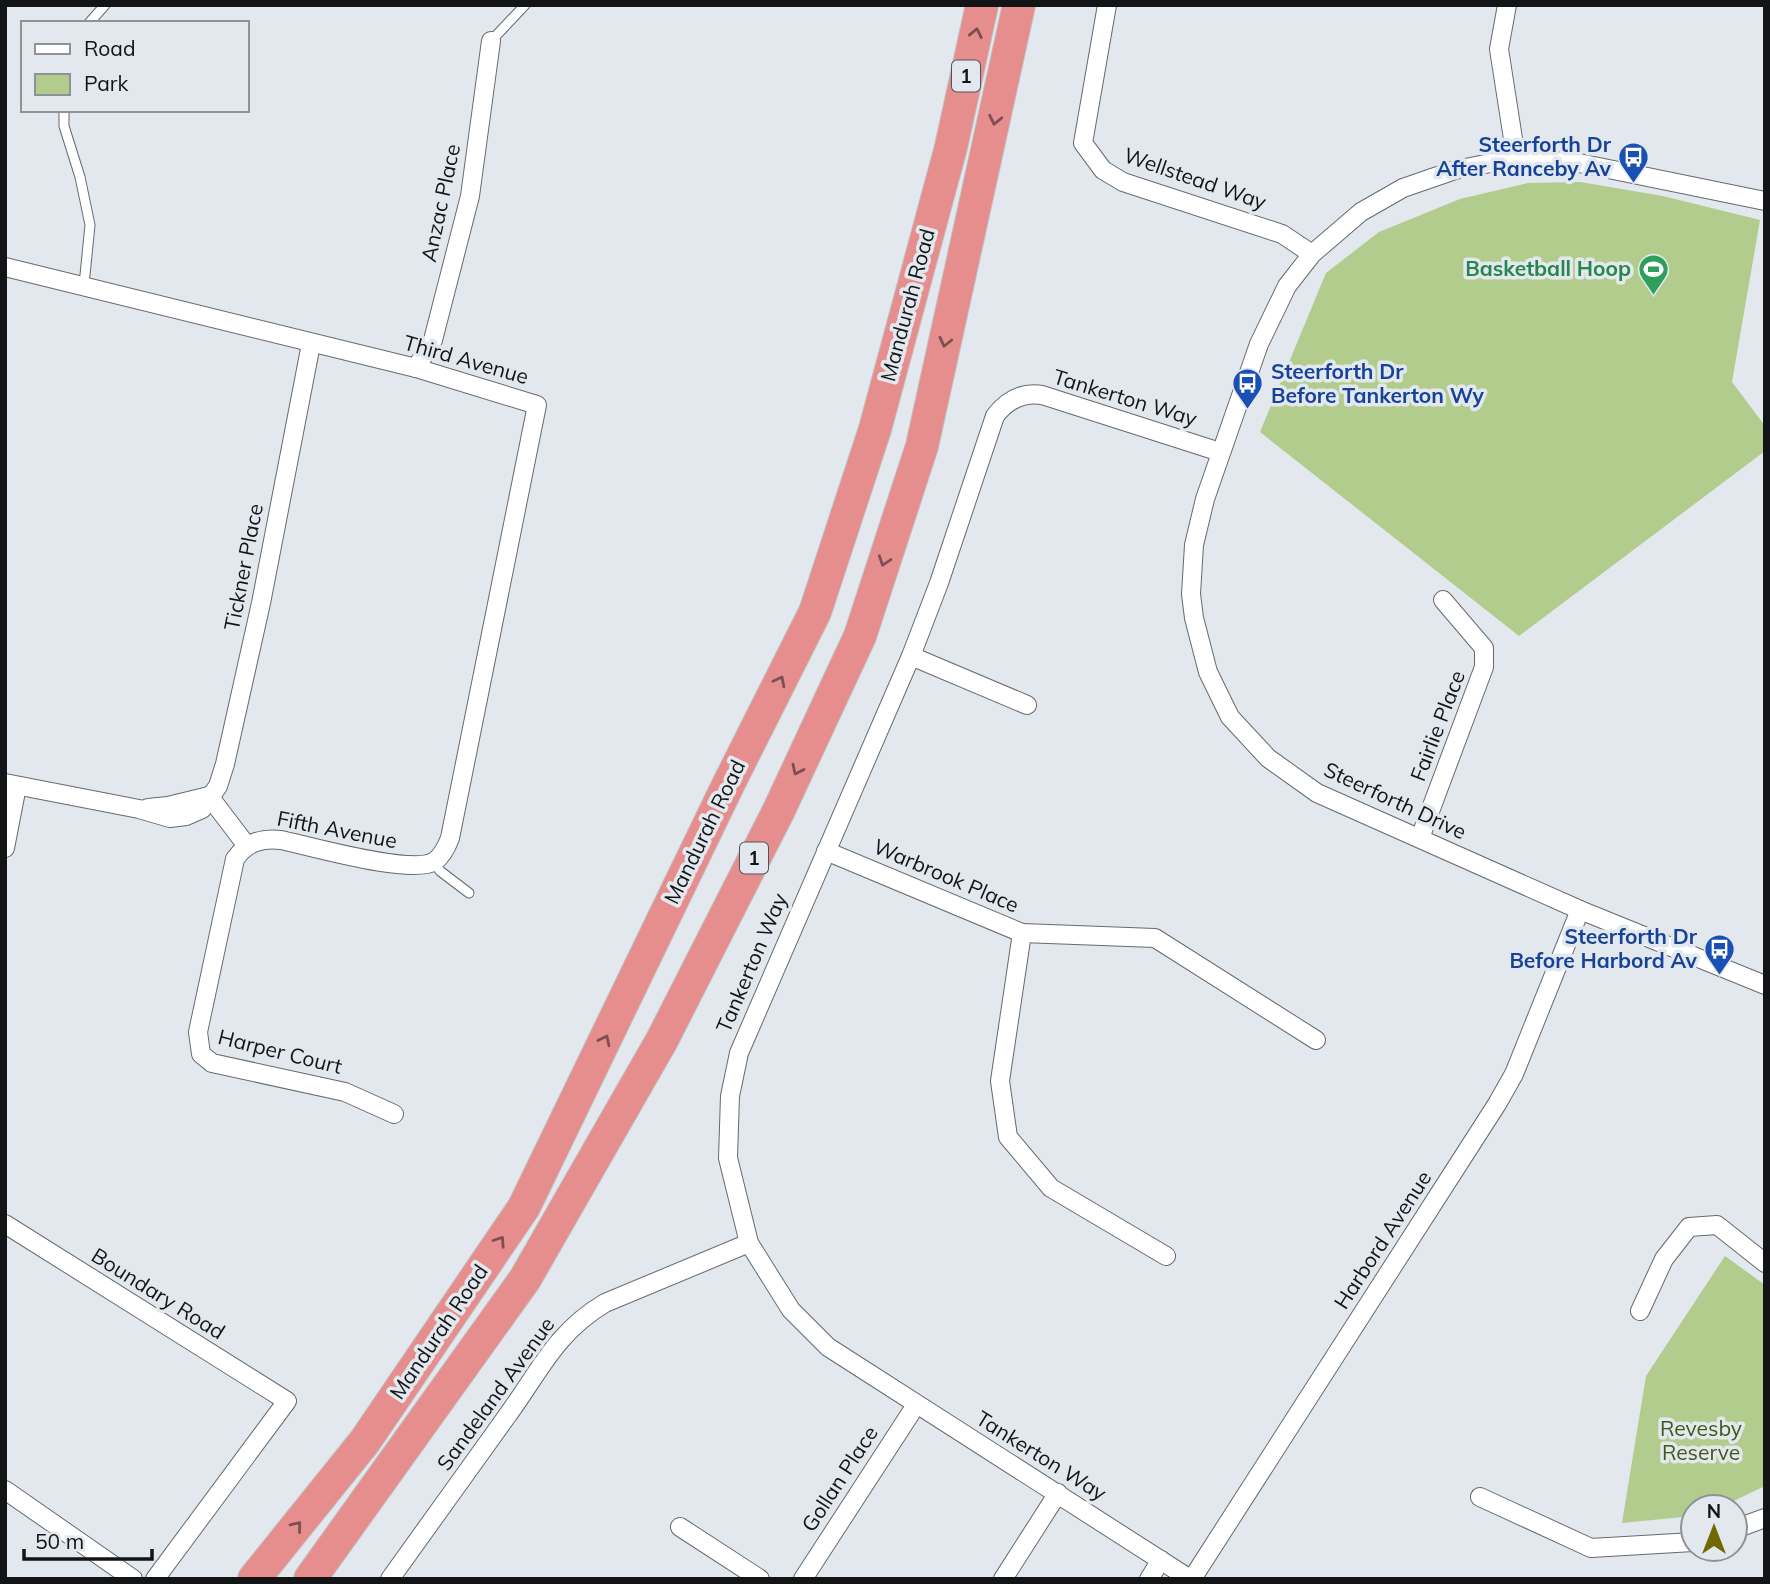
<svg xmlns="http://www.w3.org/2000/svg" width="1770" height="1584" font-family="Mulish,sans-serif">
	<rect width="100%" height="100%" fill="#e2e8ed"/>
	<g fill="#b1cc8d">
		<polygon points="1580,182 1663,196 1760,220 1732,382 1765,426 1765,451 1519,636 1260,432 1326,273 1379,232 1460,199 1528,183"/>
		<polygon points="1725,1256 1765,1285 1765,1486 1721,1507 1693,1507 1693,1516 1622,1523 1646,1376"/>
	</g>
	<g fill="none" stroke-linecap="round" stroke-linejoin="round">
		<defs>
			<g id="lane">
				<polyline points="89,23 105,5"/>
				<polyline points="491,41 525,5"/>
				<polyline points="64,110 64,126 80,177 90,225 84,285"/>
				<polyline points="434,862 440,871 469,893"/>
			</g>
			<g id="street">
				<polyline points="1107,5 1083,143 1103,170 1123,182 1282,234 1312,254"/>
				<polyline points="1507,5 1499,49 1516,158"/>
				<polyline points="1765,201 1579,163 1516,158 1455,170 1403,188 1361,212 1312,254 1287,286 1259,344 1205,499 1194,545 1191,594 1194,618 1208,672 1230,717 1268,758 1317,793 1580,910 1765,985"/>
				<path d="M5 267 416 368 537 405 450 838C447 846 443 855 435 861 413 876 310 846 281 840 261 838 247 842 235 859L198 1032 201 1054 212 1063 345 1092 394 1114"/>
				<polyline points="416,368 433,340 470,196 491,41"/>
				<polyline points="911,656 1027,705"/>
				<polyline points="5,783 139,809 170,818 186,816 202,809 218,786 225,764 261,603 311,344"/>
				<polyline points="209,796 247,846"/>
				<polyline points="148,808 168,806 209,796"/>
				<polyline points="1420,838 1484,667 1484,648 1443,600"/>
				<polyline points="5,848 17,786"/>
				<polyline points="826,851 1022,933 1155,938 1316,1040"/>
				<polyline points="1022,933 1000,1081 1008,1137 1051,1188 1166,1256"/>
				<polyline points="5,1224 287,1401 155,1579"/>
				<polyline points="1640,1311 1664,1259 1689,1227 1717,1225 1765,1263"/>
				<polyline points="5,1490 133,1579"/>
				<polyline points="1480,1497 1591,1548 1693,1542"/>
				<polyline points="680,1527 760,1579"/>
				<polyline points="1735,1529 1765,1518"/>
				<path d="M390 1579C429 1525 468 1470 507 1416 540 1371 555 1333 605 1303L749 1243"/>
				<polyline points="803,1579 916,1405"/>
				<polyline points="1003,1579 1058,1493"/>
				<polyline points="1149,1579 1161,1560"/>
				<path d="M1190 1579 828 1347 791 1310 749 1243 728 1158 730 1096 739 1053 911 656 939 583 995 416C1007 400 1022 392 1042 395L1220 452"/>
				<polyline points="1192,1579 1497,1104 1514,1074 1580,910"/>
			</g>
			<g id="highway">
				<polyline points="254,1579 365,1441 524,1207 729,783 815,612 875,429 951,147 982,5"/>
				<polyline points="310,1579 525,1279 662,1040 779,810 860,636 922,446 1019,5"/>
			</g>
		</defs>
		<use href="#lane" stroke="#656a6f" stroke-width="11"/>
		<use href="#street" stroke="#656a6f" stroke-width="20"/>
		<use href="#highway" stroke="#c1c2c2" stroke-width="34"/>
		<use href="#lane" stroke="#fff" stroke-width="9"/>
		<use href="#street" stroke="#fff" stroke-width="18"/>
		<use href="#highway" stroke="#e68d8e" stroke-width="32"/>
	</g>
	<defs><path id="oneway-chevron" d="M-2-3.5L2.5 0L-2 3.5" fill="none" stroke-width="1.6" stroke-linecap="round" stroke-linejoin="round" transform="scale(1.75)"/></defs>
	<g stroke="#7c5052">
		<use href="#oneway-chevron" transform="translate(976 33) rotate(-78)"/>
		<use href="#oneway-chevron" transform="translate(995 120) rotate(102)"/>
		<use href="#oneway-chevron" transform="translate(945 342) rotate(103)"/>
		<use href="#oneway-chevron" transform="translate(884 561) rotate(108)"/>
		<use href="#oneway-chevron" transform="translate(780 681) rotate(-63)"/>
		<use href="#oneway-chevron" transform="translate(797 770) rotate(115)"/>
		<use href="#oneway-chevron" transform="translate(605 1040) rotate(-64)"/>
		<use href="#oneway-chevron" transform="translate(500 1241) rotate(-56)"/>
		<use href="#oneway-chevron" transform="translate(297 1526) rotate(-51)"/>
	</g>
	<defs>
		<symbol id="bus-pin" viewBox="-11 -11 22 30"><path d="M0 17L-7.5 6A9.5 9.5 0 1 1 7.5 6Z" fill="#1a4fb4" stroke="#e2e8ed"/><path d="M-5-6H5V4H4V6H2V4H-2V6H-4V4H-5ZM-3.5-4V0h7V-4ZM-3.5 1.2v1.5H-2V1.2ZM2 1.2v1.5H3.5V1.2Z" fill="#fff"/></symbol>
		<symbol id="stadium-pin" viewBox="-11 -11 22 30"><path d="M0 17L-7.5 6A9.5 9.5 0 1 1 7.5 6Z" fill="#2e9e5b" stroke="#e2e8ed"/><path d="M0-5a6.5 5 0 1 0 0 10a6.5 5 0 1 0 0-10ZM-3.5-1.8h7v3.6h-7Z" fill="#fff"/></symbol>
	</defs>
	<g fill-rule="evenodd">
		<use href="#bus-pin" x="1616" y="140" width="35" height="47"/>
		<use href="#stadium-pin" x="1636" y="252" width="35" height="47"/>
		<use href="#bus-pin" x="1230" y="366" width="35" height="47"/>
		<use href="#bus-pin" x="1702" y="932" width="35" height="47"/>
	</g>
	<g text-anchor="middle" stroke-width="7" stroke-linejoin="round" paint-order="stroke">
		<g fill="#e2e8ed" stroke="#505456" stroke-width="2">
			<rect x="952" y="60.5" width="28" height="31" rx="5"/>
			<rect x="740" y="842.5" width="28" height="31" rx="5"/>
		</g>
		<g font-size="19" font-weight="bold" fill="#121416">
			<text x="966" y="83">1</text>
			<text x="754" y="865">1</text>
		</g>
		<g font-size="21" font-weight="bold" fill="#164399" stroke="#e2e8ed" text-anchor="end">
			<text x="1611" y="152">Steerforth Dr<tspan x="1611" dy="24">After Ranceby Av</tspan></text>
			<text x="1271" y="379" text-anchor="start">Steerforth Dr<tspan x="1271" dy="24">Before Tankerton Wy</tspan></text>
			<text x="1697" y="944">Steerforth Dr<tspan x="1697" dy="24">Before Harbord Av</tspan></text>
		</g>
		<g font-size="21" fill="#121416" stroke="#e2e8ed">
			<text transform="translate(1195 179) rotate(19)" y="7">Wellstead Way</text>
			<text transform="translate(441 203) rotate(-78)" y="7">Anzac Place</text>
			<text transform="translate(908 305) rotate(-75)" y="7">Mandurah Road</text>
			<text transform="translate(466 360) rotate(16)" y="7">Third Avenue</text>
			<text transform="translate(1125 398) rotate(17)" y="7">Tankerton Way</text>
			<text transform="translate(244 567) rotate(-79)" y="7">Tickner Place</text>
			<text transform="translate(1438 726) rotate(-69)" y="7">Fairlie Place</text>
			<text transform="translate(1395 801) rotate(25)" y="7">Steerforth Drive</text>
			<text transform="translate(337 830) rotate(11)" y="7">Fifth Avenue</text>
			<text transform="translate(705 832) rotate(-64)" y="7">Mandurah Road</text>
			<text transform="translate(946 876) rotate(23)" y="7">Warbrook Place</text>
			<text transform="translate(752 963) rotate(-67)" y="7">Tankerton Way</text>
			<text transform="translate(280 1052) rotate(14)" y="7">Harper Court</text>
			<text transform="translate(1383 1240) rotate(-57)" y="7">Harbord Avenue</text>
			<text transform="translate(158 1294) rotate(32)" y="7">Boundary Road</text>
			<text transform="translate(439 1332) rotate(-56)" y="7">Mandurah Road</text>
			<text transform="translate(496 1394) rotate(-54)" y="7">Sandeland Avenue</text>
			<text transform="translate(1041 1456) rotate(32)" y="7">Tankerton Way</text>
			<text transform="translate(840 1479) rotate(-57)" y="7">Gollan Place</text>
		</g>
		<g font-size="21" font-weight="bold" fill="#27864d" stroke="#e2e8ed" text-anchor="end">
			<text x="1631" y="276">Basketball Hoop</text>
		</g>
		<g font-size="21" fill="#3f5815" stroke="#e2e8ed">
			<text x="1701" y="1436">Revesby<tspan x="1701" dy="24">Reserve</tspan></text>
		</g>
	</g>
	<rect width="1770" height="1584" fill="none" stroke="#121416" stroke-width="14"/>
	<rect x="21" y="21" width="228" height="91" fill="#e2e8ed" stroke="#8f9397" stroke-width="2"/>
	<rect x="35" y="44" width="35" height="10" fill="#ffffff" stroke="#8f9397" stroke-width="2"/>
	<text x="84" y="56" font-size="21" fill="#121416">Road</text>
	<rect x="35" y="74" width="35" height="21" fill="#b1cc8d" stroke="#8f9397" stroke-width="2"/>
	<text x="84" y="91" font-size="21" fill="#121416">Park</text>
	<g transform="translate(1714 1528)"><circle r="33" fill="#e2e8ed" stroke="#8f9397" stroke-width="2"/>
	<path d="M0-5L12 26L0 18L-12 26Z" fill="#706800"/>
	<text y="-10" font-size="19" font-weight="bold" text-anchor="middle" fill="#121416">N</text>
	</g>
	<path d="M24 1549v10h128v-10" fill="none" stroke="#121416" stroke-width="3.5"/>
	<text x="35" y="1549" font-size="21" fill="#121416" stroke="#e2e8ed" stroke-width="5" paint-order="stroke">50 m</text>
</svg>
